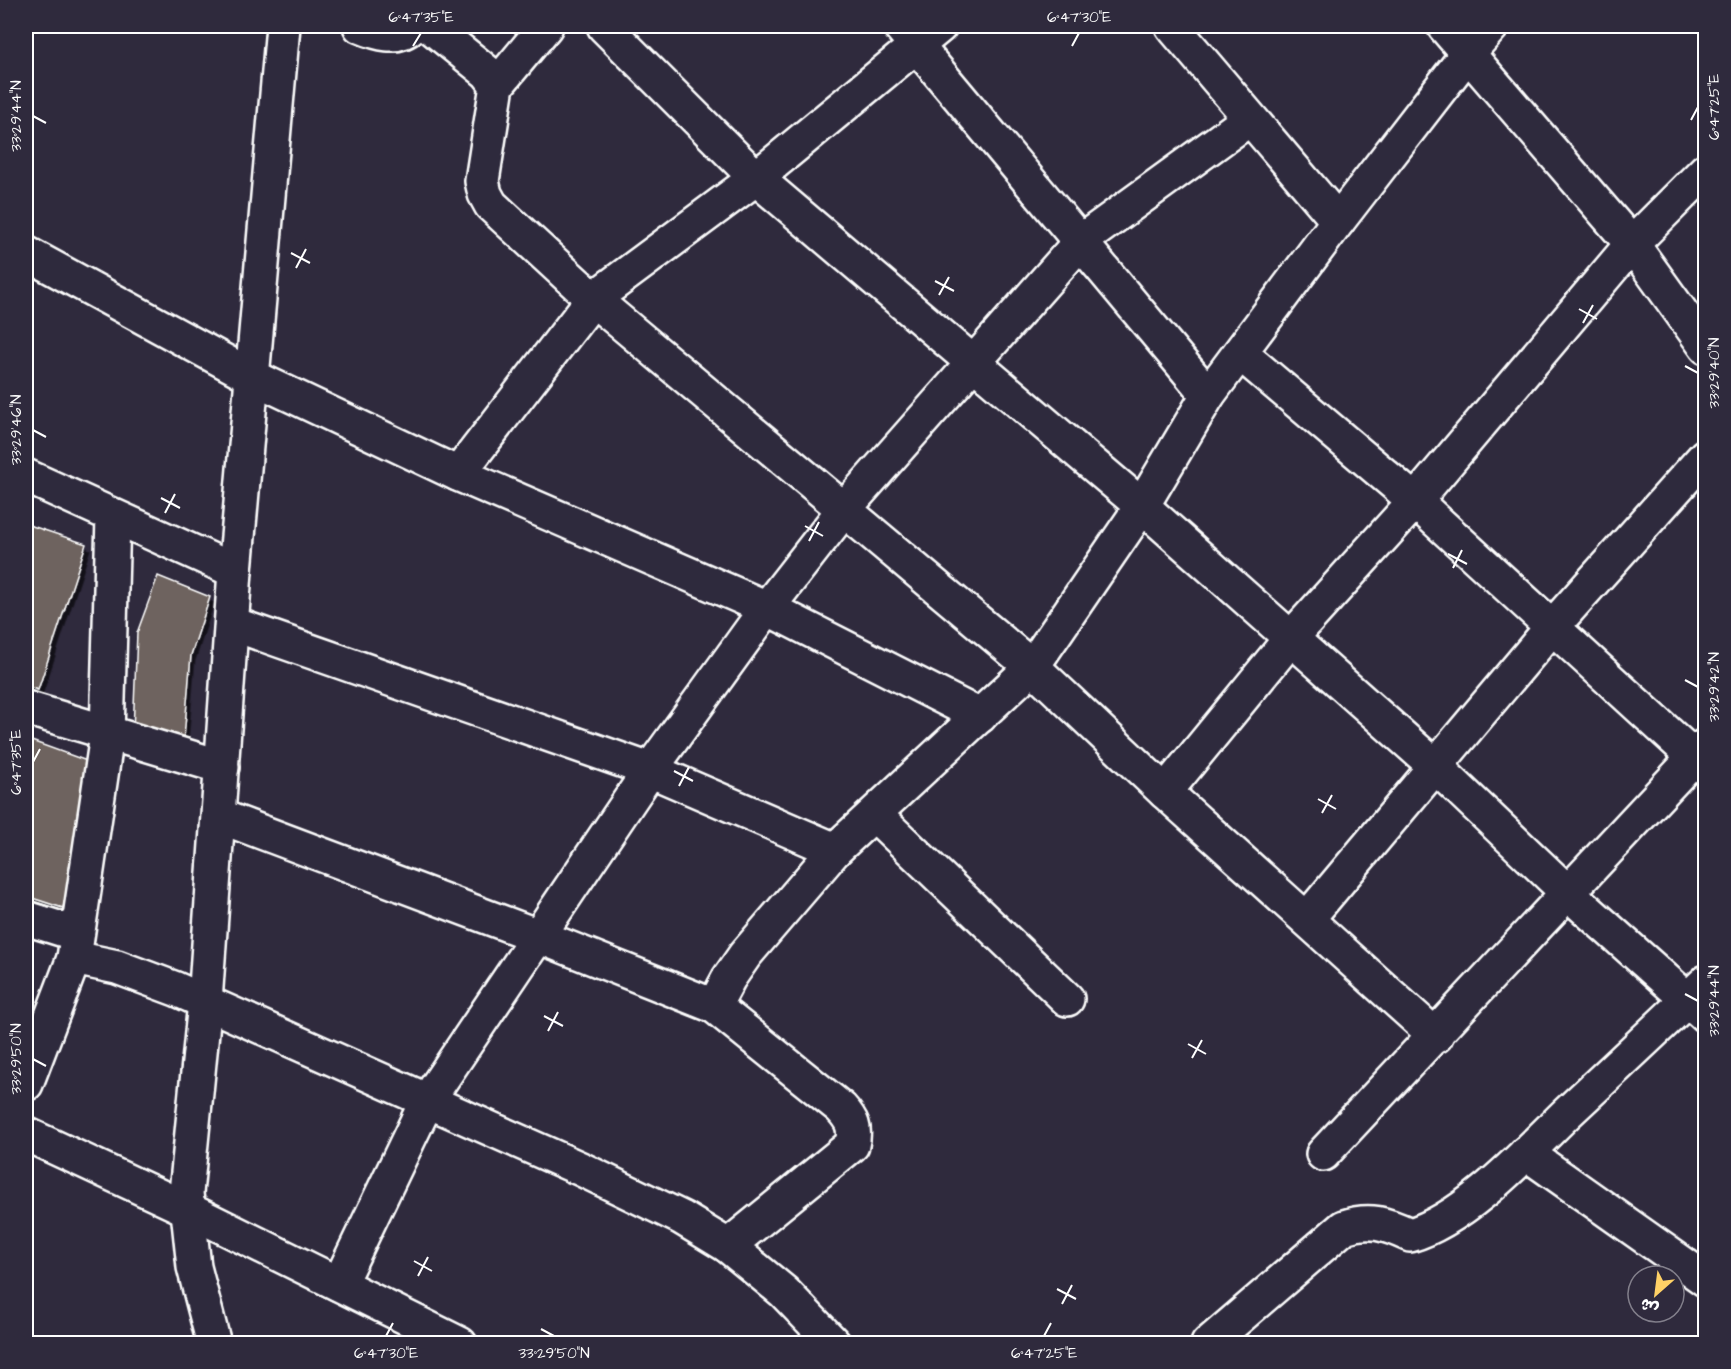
<svg xmlns="http://www.w3.org/2000/svg" width="1731" height="1369" font-family="'Architects Daughter','Playpen Sans Arabic',sans-serif">
	<defs>
		<filter id="shadow"><feDropShadow dx="3.5" dy="6" stdDeviation="0" flood-color="#0009"/></filter>
	</defs>
	<rect width="100%" height="100%" fill="#2f2a3d"/>
	<filter id="ink" filterUnits="userSpaceOnUse"><feTurbulence type="fractalNoise" baseFrequency=".0167" numOctaves="2"/><feDisplacementMap in="SourceGraphic" scale="12" xChannelSelector="R" yChannelSelector="G"/><feConvolveMatrix kernelMatrix="1 2 1 2 8 2 1 2 1" color-interpolation-filters="sRGB"/></filter>
	<g filter="url(#ink)">
		<g fill="#6e635e" stroke="#fff" stroke-width="1.5" filter="url(#shadow)">
			<polygon points="26,524 86,544 38,690 26,686"/>
			<polygon points="158,576 210,597 191,655 184,738 133,732 137,633"/>
			<polygon points="26,739 98,765 63,908 26,896"/>
		</g>
		<g fill="none" stroke-linecap="round" stroke-linejoin="round">
			<defs>
				<g id="minor">
					<path d="M360 26C377 33 397 40 412 26"/>
					<polyline points="430,26 488,73 497,85 482,181 485,194 491,205 593,299 1038,672 1165,792 1436,1036"/>
					<polyline points="604,26 756,178 1142,506 1435,766 1568,893 1706,1016"/>
					<polyline points="900,26 1208,395"/>
					<polyline points="1172,26 1338,221"/>
					<polyline points="497,85 546,26"/>
					<polyline points="26,253 253,377 458,474 767,608 980,716"/>
					<polyline points="1240,353 1415,501 1706,768"/>
					<polyline points="458,474 593,299 756,178 940,26"/>
					<polyline points="233,624 650,770 835,850"/>
					<polyline points="26,708 222,767"/>
					<polyline points="1165,792 1291,638 1415,501 1632,244 1706,170"/>
					<polyline points="875,815 1067,999"/>
					<polyline points="219,816 538,936 714,1006"/>
					<polyline points="26,918 77,934"/>
					<polyline points="1307,919 1553,626 1706,455"/>
					<polyline points="74,958 107,735 113,517"/>
					<polyline points="26,1084 74,958 117,967 176,989 581,1169 682,1218 728,1246 784,1292 834,1344"/>
					<polyline points="26,1134 189,1210 460,1344"/>
					<polyline points="1526,1153 1706,1280"/>
					<polyline points="1323,1154 1706,745"/>
					<path d="M728 1246 852 1145C856 1128 852 1120 841 1108L714 1006 729 978 745 955 835 850 1032 667 1142 506 1208 395 1338 221 1468 53 1492 26"/>
					<polyline points="339,1284 427,1101 650,770 767,608 845,508 1081,241 1249,119"/>
					<path d="M1208 1344 1344 1227C1370 1218 1386 1224 1410 1235 1465 1219 1524 1155 1565 1115 1612 1071 1659 1027 1706 982"/>
				</g>
				<g id="tertiary">
					<polyline points="1444,26 1632,244 1706,347"/>
					<polyline points="26,476 235,571"/>
					<polyline points="214,1344 194,1267 186,1193 205,1002 235,571 283,26"/>
				</g>
			</defs>
			<use href="#minor" stroke="#fff" stroke-width="38"/>
			<use href="#tertiary" stroke="#fff" stroke-width="38"/>
			<use href="#minor" stroke="#2f2a3d" stroke-width="33"/>
			<use href="#tertiary" stroke="#2f2a3d" stroke-width="33"/>
		</g>
	</g>
	<path fill="none" stroke="#fff" stroke-width="2" d="M413 46 421 33M1072 46 1079 33M33 116 46 123M1691 120 1698 107M291 253 310 263M296 268 306 249M935 281 954 291M939 295 949 277M1579 309 1597 319M1583 323 1593 305M1685 366 1698 373M33 430 46 437M161 498 180 508M165 513 175 494M805 526 823 536M809 541 819 522M1448 554 1467 564M1453 568 1462 550M1685 680 1698 687M33 762 40 749M674 771 693 781M679 786 689 767M1318 799 1336 809M1322 813 1332 795M1685 994 1698 1001M544 1016 563 1026M548 1031 558 1012M1188 1044 1206 1054M1192 1058 1202 1040M33 1059 46 1066M414 1261 432 1271M418 1276 428 1257M1057 1289 1076 1299M1062 1304 1072 1285M541 1329 554 1336M386 1336 393 1323M1044 1336 1051 1323"/>
	<rect width="1731" height="1369" fill="none" stroke="#2f2a3d" stroke-width="66"/>
	<g transform="translate(1656 1294) rotate(208)"><circle r="28" fill="#2f2a3d" stroke="#827f8b" stroke-width="1.5"/>
	<path d="M0-4.5L10 22L0 15L-10 22Z" fill="#ffd166"/>
	<text y="-9" font-size="16" font-weight="bold" text-anchor="middle" fill="#ffffff">ش</text>
	</g>
	<rect x="33" y="33" width="1665" height="1303" fill="none" stroke="#fff" stroke-width="2"/>
	<g font-size="15" text-anchor="middle" fill="#fff">
		<text x="421" y="22">6°47'35"E</text>
		<text x="1079" y="22">6°47'30"E</text>
		<text transform="translate(1714 107) rotate(-90)" y="5">6°47'25"E</text>
		<text transform="translate(16 116) rotate(-90)" y="5">33°29'44"N</text>
		<text transform="translate(1714 373) rotate(-90)" y="5">33°29'40"N</text>
		<text transform="translate(16 430) rotate(-90)" y="5">33°29'46"N</text>
		<text transform="translate(1714 687) rotate(-90)" y="5">33°29'42"N</text>
		<text transform="translate(16 762) rotate(-90)" y="5">6°47'35"E</text>
		<text transform="translate(1714 1001) rotate(-90)" y="5">33°29'44"N</text>
		<text transform="translate(16 1059) rotate(-90)" y="5">33°29'50"N</text>
		<text x="386" y="1358">6°47'30"E</text>
		<text x="554" y="1358">33°29'50"N</text>
		<text x="1044" y="1358">6°47'25"E</text>
	</g>
</svg>
